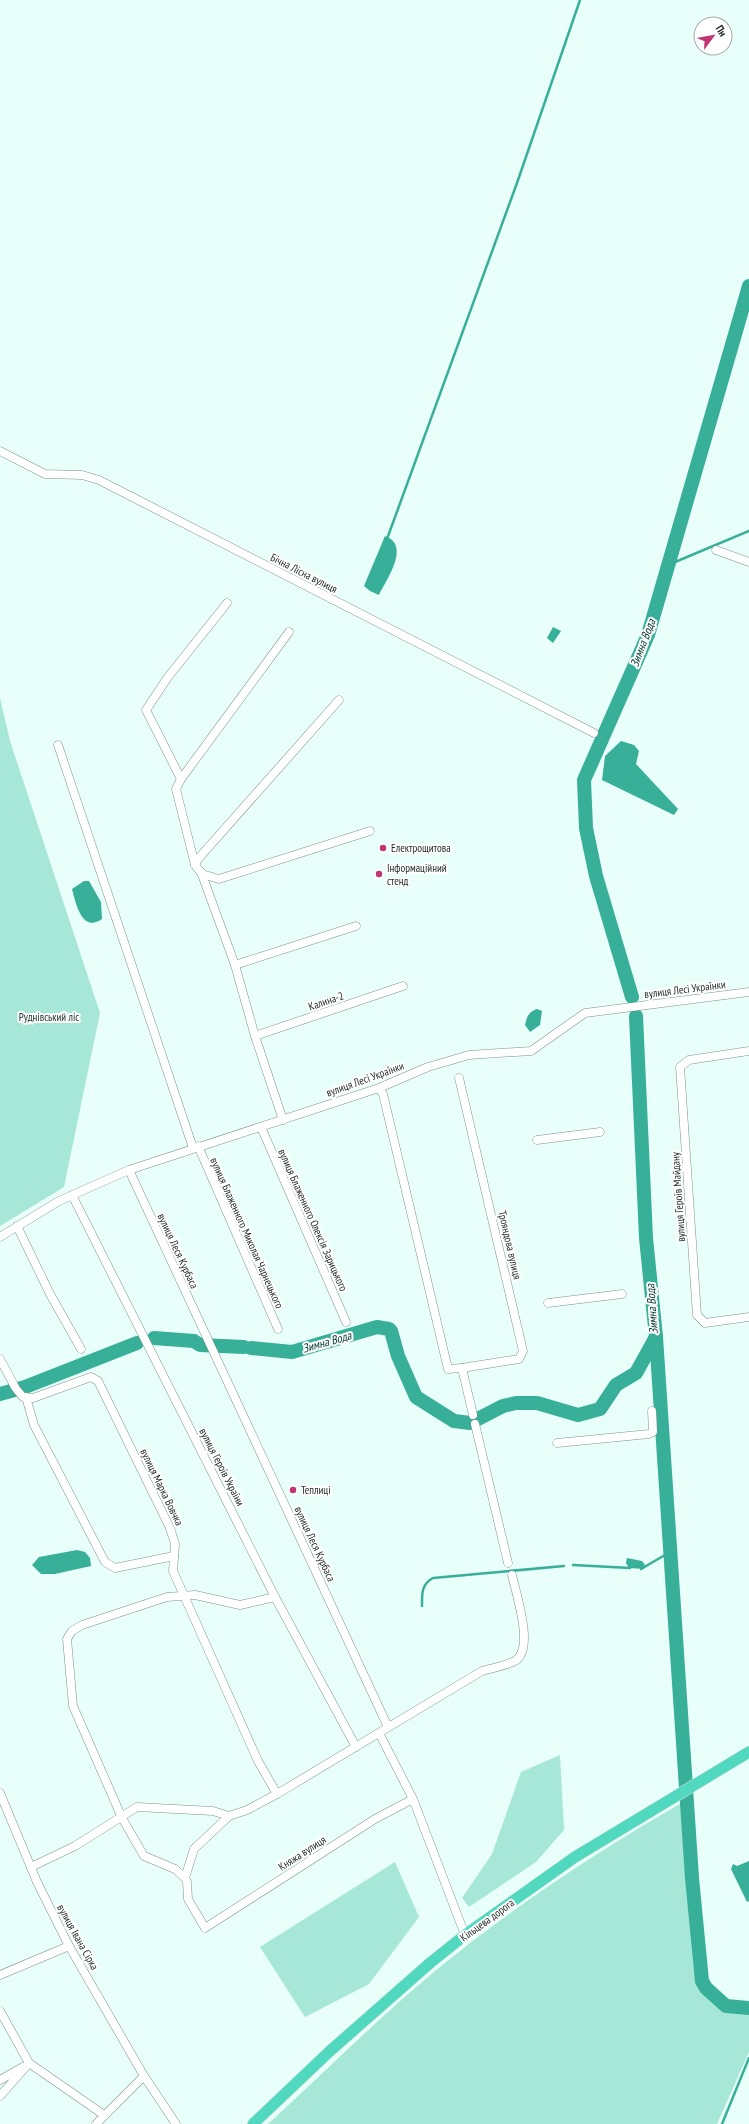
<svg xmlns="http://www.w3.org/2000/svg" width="749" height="2124" font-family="'PT Sans Narrow',sans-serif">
	<rect width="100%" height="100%" fill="#e9fff9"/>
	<g fill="#a7e7d7">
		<polygon points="0,698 10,741 100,1013 64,1187 0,1226"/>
		<polygon points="560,1755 564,1830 536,1862 469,1907 462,1898 492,1854 521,1772"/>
		<path d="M683 1802 698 1982 722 2008 749 2015V2052L717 2124H268C325 2072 380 2016 440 1967 516 1905 598 1851 683 1802Z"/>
		<polygon points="395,1862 419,1917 369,1984 305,2017 260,1947"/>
	</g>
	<g fill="#37af99">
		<path d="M385 536C411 545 387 579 379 595L370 591 364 586Z"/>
		<polygon points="553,627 561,631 553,643 547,638"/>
		<polygon points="621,741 634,745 639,751 636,764 678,809 674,815 602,780 605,756"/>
		<path d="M84 881H89L101 902 102 919C82 933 76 904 72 889Z"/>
		<path d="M537 1009 542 1011 540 1025 530 1032 525 1025C527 1017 528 1012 537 1009Z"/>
		<polygon points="77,1550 85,1552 90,1558 91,1566 55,1574 41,1574 32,1565 39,1557"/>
		<polygon points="627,1558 642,1561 645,1565 644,1569 629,1568 626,1563"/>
		<polygon points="749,1861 749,1901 747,1902 731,1869 733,1864 737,1866"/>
	</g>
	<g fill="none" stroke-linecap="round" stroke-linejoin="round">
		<g stroke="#37af99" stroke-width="2.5">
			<polyline points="387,539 517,183 580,0"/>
			<polyline points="668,565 749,531"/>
			<polyline points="573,1565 630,1568"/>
			<polyline points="641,1569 670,1552"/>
			<path d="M422 1606C422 1595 421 1584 433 1578L564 1566"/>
			<polyline points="722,2124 749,2058"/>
		</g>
		<g stroke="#37af99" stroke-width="14">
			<polyline points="632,997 596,876 586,828 584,780 648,635 749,286"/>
			<polyline points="656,1337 692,1878 702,1981 706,1988 726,2006 749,2008"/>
			<polyline points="154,1338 194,1341 200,1345 244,1347"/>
			<polyline points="251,1348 292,1352 377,1327 389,1329 391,1331 398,1356 416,1397 454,1421 470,1423 503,1406 516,1403 537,1403 578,1415 600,1409 616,1385 636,1373 656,1337 646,1238 636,1016"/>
			<polyline points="0,1394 25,1387 137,1343"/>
		</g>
		<defs>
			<g id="minor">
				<polyline points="0,451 45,474 82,475 99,480 594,733"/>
				<polyline points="716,550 749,562"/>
				<polyline points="227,603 168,677 146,710 181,779 176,789 195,865 202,874 219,879 370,831"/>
				<polyline points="58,745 193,1148"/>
				<polyline points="181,779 289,632"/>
				<polyline points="195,865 198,859 339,700"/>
				<polyline points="201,872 235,965 255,1036 283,1120"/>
				<polyline points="235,965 356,926"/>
				<polyline points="255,1036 403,986"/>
				<polyline points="749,1051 689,1060 680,1067 697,1315 705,1323 749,1317"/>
				<polyline points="379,1088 383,1094 448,1369 462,1368 519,1359 523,1351 459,1078"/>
				<polyline points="261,1127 346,1322"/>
				<polyline points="537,1140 600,1132"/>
				<polyline points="198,1146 278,1329"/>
				<polyline points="129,1170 388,1727"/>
				<polyline points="72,1195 275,1597 356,1747"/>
				<polyline points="17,1226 50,1294 81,1349"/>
				<polyline points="0,1237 59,1201 129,1170 379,1088 428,1067 469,1055 531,1051 585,1013 749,992"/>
				<polyline points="548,1303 622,1294"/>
				<polyline points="0,1359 15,1387"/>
				<polyline points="462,1368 473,1415"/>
				<polyline points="17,1390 23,1397 33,1398 91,1377 98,1381 170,1528 175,1544 173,1571 258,1761 277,1794"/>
				<polyline points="26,1397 34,1425 105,1562 115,1568 174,1556"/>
				<polyline points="475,1424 508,1563"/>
				<polyline points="557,1443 649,1434 653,1432 652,1411"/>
				<polyline points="275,1597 240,1605 195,1595 167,1597 82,1625 72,1631 67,1639 73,1706 122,1818 144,1856 175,1869 185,1878 187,1882 188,1899 205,1928 375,1819 413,1799"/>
				<polyline points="379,1733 413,1799 465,1935"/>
				<polyline points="0,1793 37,1882 69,1946 144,2076 176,2124"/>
				<path d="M31 1867 75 1846 137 1807 213 1811 229 1816 247 1810 277 1794 482 1671C492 1668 505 1666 515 1661 535 1649 516 1594 512 1575"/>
				<polyline points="185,1878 194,1849 229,1816"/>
				<polyline points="0,1975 69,1946"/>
				<polyline points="0,2011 29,2063 104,2115"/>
				<polyline points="0,2080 23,2067"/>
				<polyline points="0,2096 29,2063"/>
				<polyline points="96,2124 144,2076"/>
			</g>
			<polyline id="highway" points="253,2124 330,2051 430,1963 465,1935 575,1857 749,1752"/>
		</defs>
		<use href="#minor" stroke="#7e928d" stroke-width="9"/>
		<use href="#highway" stroke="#dcdddd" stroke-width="12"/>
		<use href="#minor" stroke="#fff" stroke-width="8"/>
		<use href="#highway" stroke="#51d9bf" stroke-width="11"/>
	</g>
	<g fill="#be3571" stroke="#fff" stroke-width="1.5">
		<circle cx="383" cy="848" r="4"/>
		<circle cx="379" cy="874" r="4"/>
		<circle cx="293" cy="1490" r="4"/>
	</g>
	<g text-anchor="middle" stroke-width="4" stroke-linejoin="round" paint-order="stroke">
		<g font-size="11" fill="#252d2b" stroke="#fff">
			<text transform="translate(304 573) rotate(27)" y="4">Бічна Лісна вулиця</text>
			<text transform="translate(685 989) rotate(-7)" y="4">вулиця Лесі Українки</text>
			<text transform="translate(326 1001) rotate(-19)" y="4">Калина-2</text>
			<text transform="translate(365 1079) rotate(-20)" y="4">вулиця Лесі Українки</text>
			<text transform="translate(678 1197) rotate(-94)" y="4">вулиця Героїв Майдану</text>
			<text transform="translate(313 1220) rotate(66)" y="4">вулиця Блаженного Олексія Зарицького</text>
			<text transform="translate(247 1233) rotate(66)" y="4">вулиця Блаженного Миколая Чарнецького</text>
			<text transform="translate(510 1245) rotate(77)" y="4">Трояндова вулиця</text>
			<text transform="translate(178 1251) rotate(65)" y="4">вулиця Леся Курбаса</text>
			<text transform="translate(222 1467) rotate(63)" y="4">вулиця Героїв України</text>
			<text transform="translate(162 1487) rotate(64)" y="4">вулиця Марка Вовчка</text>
			<text transform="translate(315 1544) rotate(65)" y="4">вулиця Леся Курбаса</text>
			<text transform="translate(302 1853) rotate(-33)" y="4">Княжа вулиця</text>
			<text transform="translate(487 1920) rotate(-36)" y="4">Кільцева дорога</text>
			<text transform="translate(78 1937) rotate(61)" y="4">вулиця Івана Сірка</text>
		</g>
		<g font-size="11" fill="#252d2b" stroke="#fff" text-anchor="start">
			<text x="391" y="852">Електрощитова</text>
			<text x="387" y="872">Інформаційний<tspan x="387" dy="13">стенд</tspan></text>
			<text x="301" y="1494">Теплиці</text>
		</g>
		<g font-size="11" fill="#1c302b" stroke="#fff">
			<text x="49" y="1021">Руднівський ліс</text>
		</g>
		<g font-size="12" font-style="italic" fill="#00352c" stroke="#fff">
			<text transform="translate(643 643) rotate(-69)" y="4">Зимна Вода</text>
			<text transform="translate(652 1309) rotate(-94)" y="4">Зимна Вода</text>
			<text transform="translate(327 1342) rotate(-16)" y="4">Зимна Вода</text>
		</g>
	</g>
	<g transform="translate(713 36) rotate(58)"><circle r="19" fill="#ffffff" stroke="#a8abaa"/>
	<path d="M0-3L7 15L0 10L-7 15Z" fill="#be3571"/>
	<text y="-6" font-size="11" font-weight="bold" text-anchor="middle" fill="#252d2b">Пн</text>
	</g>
</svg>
